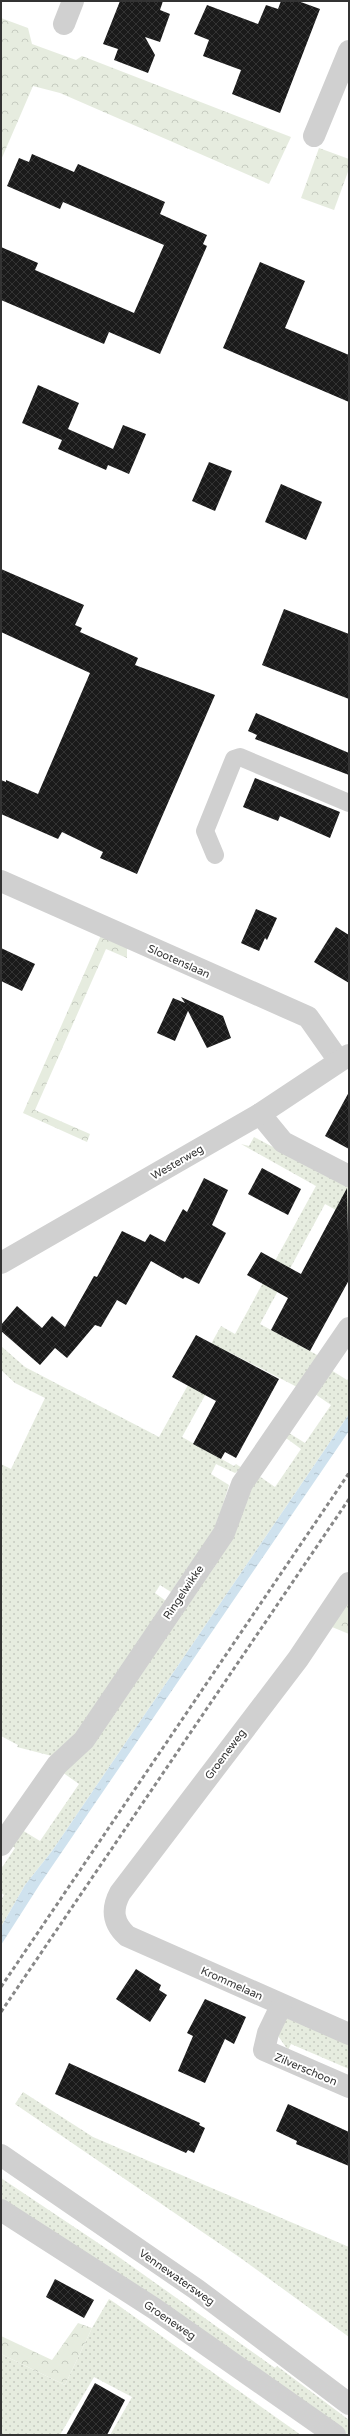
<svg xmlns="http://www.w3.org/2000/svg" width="350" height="2436" font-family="'Varela Round',sans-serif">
	<defs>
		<pattern id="grass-dots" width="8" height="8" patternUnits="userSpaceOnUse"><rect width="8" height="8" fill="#e6ecdf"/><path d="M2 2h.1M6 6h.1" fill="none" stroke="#c6cbc0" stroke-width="1.8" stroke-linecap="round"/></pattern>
		<pattern id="forest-crowns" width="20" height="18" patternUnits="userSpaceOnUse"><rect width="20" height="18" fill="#e6ecdf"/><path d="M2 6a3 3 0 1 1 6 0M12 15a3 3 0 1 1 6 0" fill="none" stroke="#c6cbc0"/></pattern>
		<pattern id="water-ripples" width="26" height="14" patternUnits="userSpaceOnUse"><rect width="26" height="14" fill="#cfe2ee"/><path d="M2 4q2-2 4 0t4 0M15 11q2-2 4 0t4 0" fill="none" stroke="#b2c2cd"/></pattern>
		<pattern id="building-cross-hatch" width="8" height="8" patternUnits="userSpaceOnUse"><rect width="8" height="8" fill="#1a1a1a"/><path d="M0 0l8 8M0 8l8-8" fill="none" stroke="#333"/></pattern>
	</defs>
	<rect width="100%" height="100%" fill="#fff"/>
	<g fill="url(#grass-dots)">
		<polygon points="254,1137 349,1187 349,1217 325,1204 260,1324 319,1356 297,1387 229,1352 182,1437 234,1466 236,1464 242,1468 235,1473 216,1464 211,1474 229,1485 216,1527 171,1592 160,1585 155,1593 166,1601 77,1733 52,1756 17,1747 18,1745 1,1736 1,1464 11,1469 45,1398 15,1383 1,1370 1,1346 25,1367 159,1437 221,1326 235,1334 316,1186 241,1144 249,1146"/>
		<polygon points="331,1370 347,1380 349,1378 349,1414 52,1851 25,1885 1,1927 1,1900 4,1895 1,1893 1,1869 15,1848 12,1846 22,1830 40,1841 79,1784 62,1772 259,1476 275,1487 301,1449 286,1438 289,1433 305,1443 331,1405 315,1394"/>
		<polygon points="286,2018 349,2042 349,2069 291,2044 288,2050 278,2036"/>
		<polygon points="23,2092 93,2137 349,2247 349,2337 242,2259 15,2104"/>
		<polygon points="1,2178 116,2255 275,2368 277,2366 349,2420 349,2435 1,2203"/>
		<polygon points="109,2299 115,2303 301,2435 110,2435 132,2397 94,2377 60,2435 1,2435 1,2354 65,2385 92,2328"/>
	</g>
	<g fill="url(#forest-crowns)">
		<polygon points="1,18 28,28 32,44 76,60 82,56 291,137 269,184 60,93 33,86 1,160"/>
		<polygon points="319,148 349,159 349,169 334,210 301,198"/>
		<polygon points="102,933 127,945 127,958 106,949 35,1110 90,1134 87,1142 23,1113"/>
		<polygon points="349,1600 349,1634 332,1627"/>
		<polygon points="78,2323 92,2328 65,2385 1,2354 1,2336 52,2360"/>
	</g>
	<polygon fill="url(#water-ripples)" points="349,1414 349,1431 40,1884 1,1945 1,1927 25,1885 52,1851"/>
	<g fill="url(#building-cross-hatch)">
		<polygon points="120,1 163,1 160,10 170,14 160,42 145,37 155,55 148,73 114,60 118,49 103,44"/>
		<polygon points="281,1 298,1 320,9 280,113 232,94 241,70 203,56 209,40 194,34 207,5 258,24 266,5 278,9"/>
		<polygon points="32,154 74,172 78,164 165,202 160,214 207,235 203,244 207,246 160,354 109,332 104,344 1,300 1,247 38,263 35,270 134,313 164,245 63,202 60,209 7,186 19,158 29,162"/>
		<polygon points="260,262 305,281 285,328 349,355 349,402 223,348"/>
		<polygon points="38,385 79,403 68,429 113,449 123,425 146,434 129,474 108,465 106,470 58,449 62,440 22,423"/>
		<polygon points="209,462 232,471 215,511 192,501"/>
		<polygon points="281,484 322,502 306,540 265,522"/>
		<polygon points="1,569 84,605 75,625 82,628 80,632 138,658 135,665 215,695 137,874 100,858 103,852 62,832 58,839 1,814 1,780 6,782 6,780 38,794 90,673 1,632"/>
		<polygon points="284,609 349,634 349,699 262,665"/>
		<polygon points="256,713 349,753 349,775 255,739 257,735 248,731"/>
		<polygon points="255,778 340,812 330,838 280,816 278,821 243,807"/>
		<polygon points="256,909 277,918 267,940 265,938 259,951 241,943"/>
		<polygon points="336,927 349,935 349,983 314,962"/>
		<polygon points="1,948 35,964 22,991 1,981"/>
		<polygon points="181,997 223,1016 231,1038 207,1048 188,1011 175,1041 157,1033 173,998 185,1003"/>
		<polygon points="349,1092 349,1149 325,1136"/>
		<polygon points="262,1168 301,1189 288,1215 248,1194"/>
		<polygon points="204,1178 228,1190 212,1225 226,1233 199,1284 185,1277 183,1279 151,1261 126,1305 117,1300 101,1327 95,1325 67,1358 55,1348 40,1365 1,1331 1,1325 17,1306 42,1328 52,1316 65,1327 94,1276 97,1277 122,1231 145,1242 150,1234 165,1242 183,1209 187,1212"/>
		<polygon points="347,1188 349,1280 310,1351 271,1330 288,1298 247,1275 261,1252 301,1274"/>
		<polygon points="196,1335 279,1379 236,1458 225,1452 221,1459 193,1444 216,1401 172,1377"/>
		<polygon points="136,1969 161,1985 159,1990 167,1995 150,2022 116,1999"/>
		<polygon points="205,1999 246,2017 234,2044 225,2039 205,2083 178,2071 193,2036 187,2033"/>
		<polygon points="69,2063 200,2123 199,2125 205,2128 194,2153 188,2150 186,2153 55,2094"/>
		<polygon points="288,2104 349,2132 349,2166 296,2144 297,2141 276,2131"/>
		<polygon points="55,2279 94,2300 84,2318 46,2297"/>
		<polygon points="95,2383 125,2400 107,2435 66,2435"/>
	</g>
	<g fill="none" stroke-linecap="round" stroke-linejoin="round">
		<polyline stroke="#d0d0d0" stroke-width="18" points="215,855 205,831 234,759 240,757 349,803"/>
		<g stroke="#d0d0d0" stroke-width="22">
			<polyline points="64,24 73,1"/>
			<polyline points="314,136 349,51"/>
			<polyline points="1,881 308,1017 339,1061"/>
			<polyline points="260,1114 283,1142 349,1176"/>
			<polyline points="1,1263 260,1114 349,1055"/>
			<path d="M349 1583 298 1659 120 1893C111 1910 113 1923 127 1936L349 2034"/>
			<polyline points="1,1845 57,1765 84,1740 224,1533 242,1484 349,1328"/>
			<polyline points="281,2006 268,2033 264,2050 349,2087"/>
			<polyline points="1,2210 155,2309 335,2435"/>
		</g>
		<polyline stroke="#d0d0d0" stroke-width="22" points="1,2155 196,2289 349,2404"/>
		<g stroke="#888" stroke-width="3" stroke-dasharray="4 3" stroke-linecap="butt">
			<polyline points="1,1987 349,1473"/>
			<polyline points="1,2012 349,1499"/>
		</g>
	</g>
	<g text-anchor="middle" stroke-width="4" stroke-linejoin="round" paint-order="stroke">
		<g font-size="11" fill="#333" stroke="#fff">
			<text transform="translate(179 961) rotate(24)" y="4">Slootenslaan</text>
			<text transform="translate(177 1162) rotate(-30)" y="4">Westerweg</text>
			<text transform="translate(183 1592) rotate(-56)" y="4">Ringelwikke</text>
			<text transform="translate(225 1754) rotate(-53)" y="4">Groeneweg</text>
			<text transform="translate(232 1983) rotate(24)" y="4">Krommelaan</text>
			<text transform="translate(306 2069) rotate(23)" y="4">Zilverschoon</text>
			<text transform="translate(177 2277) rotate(35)" y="4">Vennewatersweg</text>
			<text transform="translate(170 2320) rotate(34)" y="4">Groeneweg</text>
		</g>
	</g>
	<rect width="350" height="2436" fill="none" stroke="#333333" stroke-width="4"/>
</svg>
